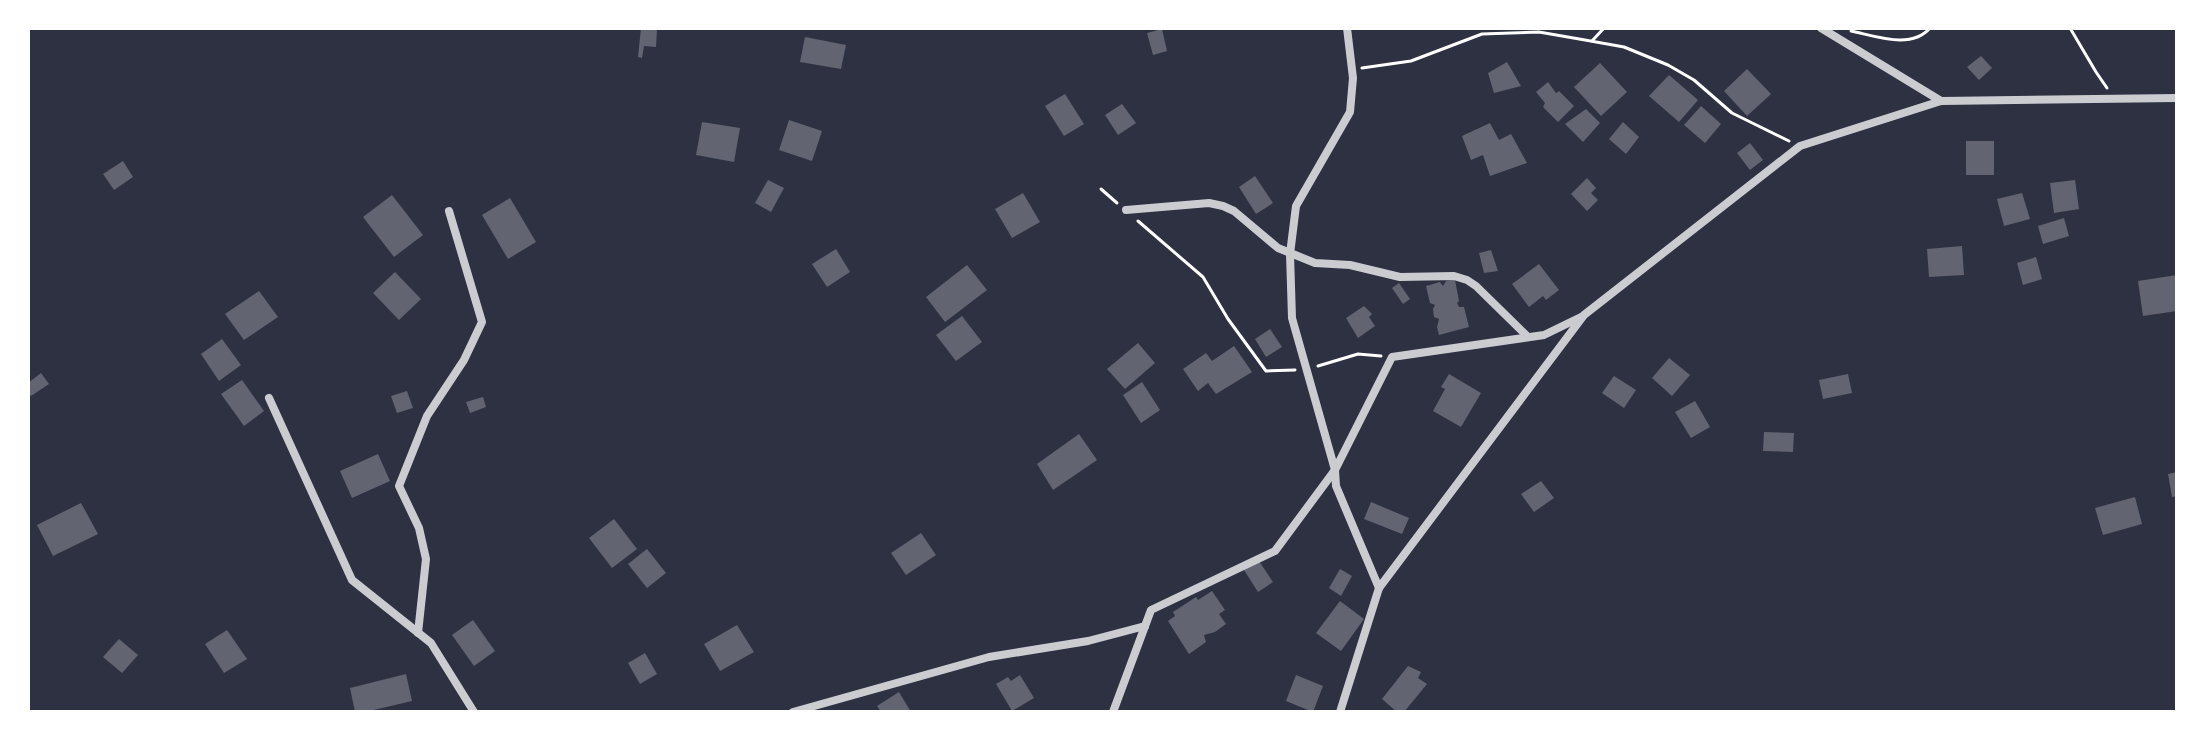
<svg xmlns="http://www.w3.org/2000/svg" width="2205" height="740" font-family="'PT Sans Narrow',sans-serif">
	<rect width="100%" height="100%" fill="#2d3142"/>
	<g fill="#626471">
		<polygon points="641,28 657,29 656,47 644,46 642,58 638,57"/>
		<polygon points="1162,29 1167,51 1153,55 1147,33"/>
		<polygon points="805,37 846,45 841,69 800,62"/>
		<polygon points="1981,56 1992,68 1979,80 1967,67"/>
		<polygon points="1507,62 1521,86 1494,93 1488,73"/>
		<polygon points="1600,63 1627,92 1601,116 1574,87"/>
		<polygon points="1747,69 1771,94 1747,116 1724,91"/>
		<polygon points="1669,75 1698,100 1679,122 1649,96"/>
		<polygon points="1548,82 1556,93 1559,91 1574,106 1558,122 1543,107 1545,103 1536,92"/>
		<polygon points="1065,94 1084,124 1064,136 1045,106"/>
		<polygon points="1122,104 1136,123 1118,135 1105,115"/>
		<polygon points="1701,106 1721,124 1705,143 1684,125"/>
		<polygon points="1586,109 1600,123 1583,142 1565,124"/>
		<polygon points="789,120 822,131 812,161 779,150"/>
		<polygon points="702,122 740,128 734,162 696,155"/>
		<polygon points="1623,122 1639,137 1626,154 1609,139"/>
		<polygon points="1490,123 1499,140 1511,134 1527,163 1490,176 1483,155 1471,160 1462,136"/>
		<rect x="1966" y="141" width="28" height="34"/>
		<polygon points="1750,143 1763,160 1750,170 1737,153"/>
		<polygon points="123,161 133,177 114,190 103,174"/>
		<polygon points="1255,176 1273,203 1256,214 1239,187"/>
		<polygon points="1587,178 1596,188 1591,193 1598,200 1587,211 1571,194"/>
		<polygon points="768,180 784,188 771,212 755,203"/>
		<polygon points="2075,180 2079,209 2054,213 2050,183"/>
		<polygon points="1023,193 1040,222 1012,238 995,209"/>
		<polygon points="2022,193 2030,219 2004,226 1997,199"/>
		<polygon points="392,195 423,235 394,257 363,217"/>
		<polygon points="510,198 536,242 508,259 482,215"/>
		<polygon points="2064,218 2069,236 2043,244 2038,226"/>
		<polygon points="1962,246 1964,275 1929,277 1927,249"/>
		<polygon points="836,249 850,272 827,287 812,264"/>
		<polygon points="1491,250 1498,271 1484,273 1479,253"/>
		<polygon points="2036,257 2042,279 2023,285 2017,263"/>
		<polygon points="1539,264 1559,290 1546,300 1543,296 1529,307 1512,284"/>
		<polygon points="967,265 987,290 945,322 926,297"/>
		<polygon points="395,272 421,299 399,320 373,293"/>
		<polygon points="2177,275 2177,311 2143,316 2138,281"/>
		<polygon points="1455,280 1459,301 1457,303 1459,307 1464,307 1469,327 1439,335 1437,327 1439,319 1434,317 1433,309 1435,305 1430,303 1426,286 1440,282 1443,286 1446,281"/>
		<polygon points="1399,283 1410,299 1403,304 1392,288"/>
		<polygon points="259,291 278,317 244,340 225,314"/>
		<polygon points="1364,306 1372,314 1369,317 1375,326 1358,338 1346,318"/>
		<polygon points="962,316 982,342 956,361 936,335"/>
		<polygon points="1270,329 1282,347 1266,357 1255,339"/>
		<polygon points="222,339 241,365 219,381 201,354"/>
		<polygon points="1138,343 1155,363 1125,389 1107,369"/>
		<polygon points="1234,346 1252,372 1216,394 1208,383 1198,391 1183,369 1206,353 1212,361"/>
		<polygon points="1669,358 1690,375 1672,396 1652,378"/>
		<polygon points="41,373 49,384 31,396 28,392 28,383"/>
		<polygon points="1449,374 1481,393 1461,427 1433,411 1445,389 1441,387"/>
		<polygon points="1848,374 1852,393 1823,399 1819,380"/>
		<polygon points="1614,376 1636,390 1624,408 1602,393"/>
		<polygon points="242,380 264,411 244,426 221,394"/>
		<polygon points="1142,382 1160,410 1141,423 1123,395"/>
		<polygon points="407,391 413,408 397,413 391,396"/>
		<polygon points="483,397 486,407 470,413 466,402"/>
		<polygon points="1695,401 1710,427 1691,438 1675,412"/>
		<polygon points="1764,432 1794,433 1793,452 1763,451"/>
		<polygon points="1079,434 1097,460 1053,490 1037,464"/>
		<polygon points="378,454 390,481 352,498 340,471"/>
		<polygon points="2177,472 2177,496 2172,497 2168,474"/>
		<polygon points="1541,481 1554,498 1534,512 1521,494"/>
		<polygon points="2135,497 2142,524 2103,535 2095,508"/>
		<polygon points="1371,502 1409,518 1402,534 1364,519"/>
		<polygon points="81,503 98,534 53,556 37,525"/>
		<polygon points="614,519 637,549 612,568 589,538"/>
		<polygon points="921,533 936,555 906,575 891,553"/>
		<polygon points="647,549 666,573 647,588 628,564"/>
		<polygon points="1259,561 1273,582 1258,592 1244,570"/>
		<polygon points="1340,569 1352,576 1341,596 1329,588"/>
		<polygon points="1212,591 1225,610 1219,614 1226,624 1215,632 1204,635 1206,642 1189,654 1168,621 1175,616 1173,612 1196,597 1198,600"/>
		<polygon points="1340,601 1364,619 1341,651 1316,633"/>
		<polygon points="473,620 495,651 474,666 452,635"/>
		<polygon points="737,625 754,652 720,671 704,644"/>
		<polygon points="227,630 247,659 224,673 205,644"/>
		<polygon points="119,639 138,655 122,673 103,657"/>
		<polygon points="645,653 657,674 640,684 628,663"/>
		<polygon points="1408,666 1421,672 1418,678 1427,684 1404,712 1397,712 1382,699"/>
		<polygon points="406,674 412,701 365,712 355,712 350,688"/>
		<polygon points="1020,675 1034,698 1012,711 996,684 1008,677 1011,681"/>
		<polygon points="1296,675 1323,686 1313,712 1286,701"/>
		<polygon points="899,692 911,712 881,712 877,706"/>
	</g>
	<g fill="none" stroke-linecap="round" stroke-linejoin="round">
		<g stroke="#fff" stroke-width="3">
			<polyline points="2070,28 2096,72 2107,88"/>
			<path d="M1851 31C1876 36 1911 50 1930 28"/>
			<polyline points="1592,41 1604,28"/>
			<polyline points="1362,68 1411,61 1482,34 1539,32 1585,40 1624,47 1668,65 1694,80 1732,113 1789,141"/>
			<polyline points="1101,189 1117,203"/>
			<polyline points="1138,221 1203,277 1228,319 1266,371 1295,370"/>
			<polyline points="1318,366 1358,354 1381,356"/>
		</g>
		<g stroke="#caccd0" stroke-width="8">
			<polyline points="1347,28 1353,78 1350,112 1296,206 1290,254 1292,318 1335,470 1336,486 1379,588"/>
			<polyline points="1821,28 1941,101"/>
			<polyline points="1126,210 1209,203 1223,206 1234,211 1278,248 1315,263 1350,265 1400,277 1454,276 1467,280 1476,286 1528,337"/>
			<polyline points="269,398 352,580 431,643 474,712"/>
			<polyline points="418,633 426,559 419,528 399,486 427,416 464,360 482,322 449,211"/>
			<polyline points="793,712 989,657 1088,641 1145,626"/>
			<polyline points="1113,712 1151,610 1275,551 1335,470 1392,357 1544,335 1581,317"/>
			<polyline points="1340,712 1379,588 1584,315 1800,146 1941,101 2177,98"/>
		</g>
	</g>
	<rect width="2205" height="740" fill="none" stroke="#ffffff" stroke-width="60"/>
</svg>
